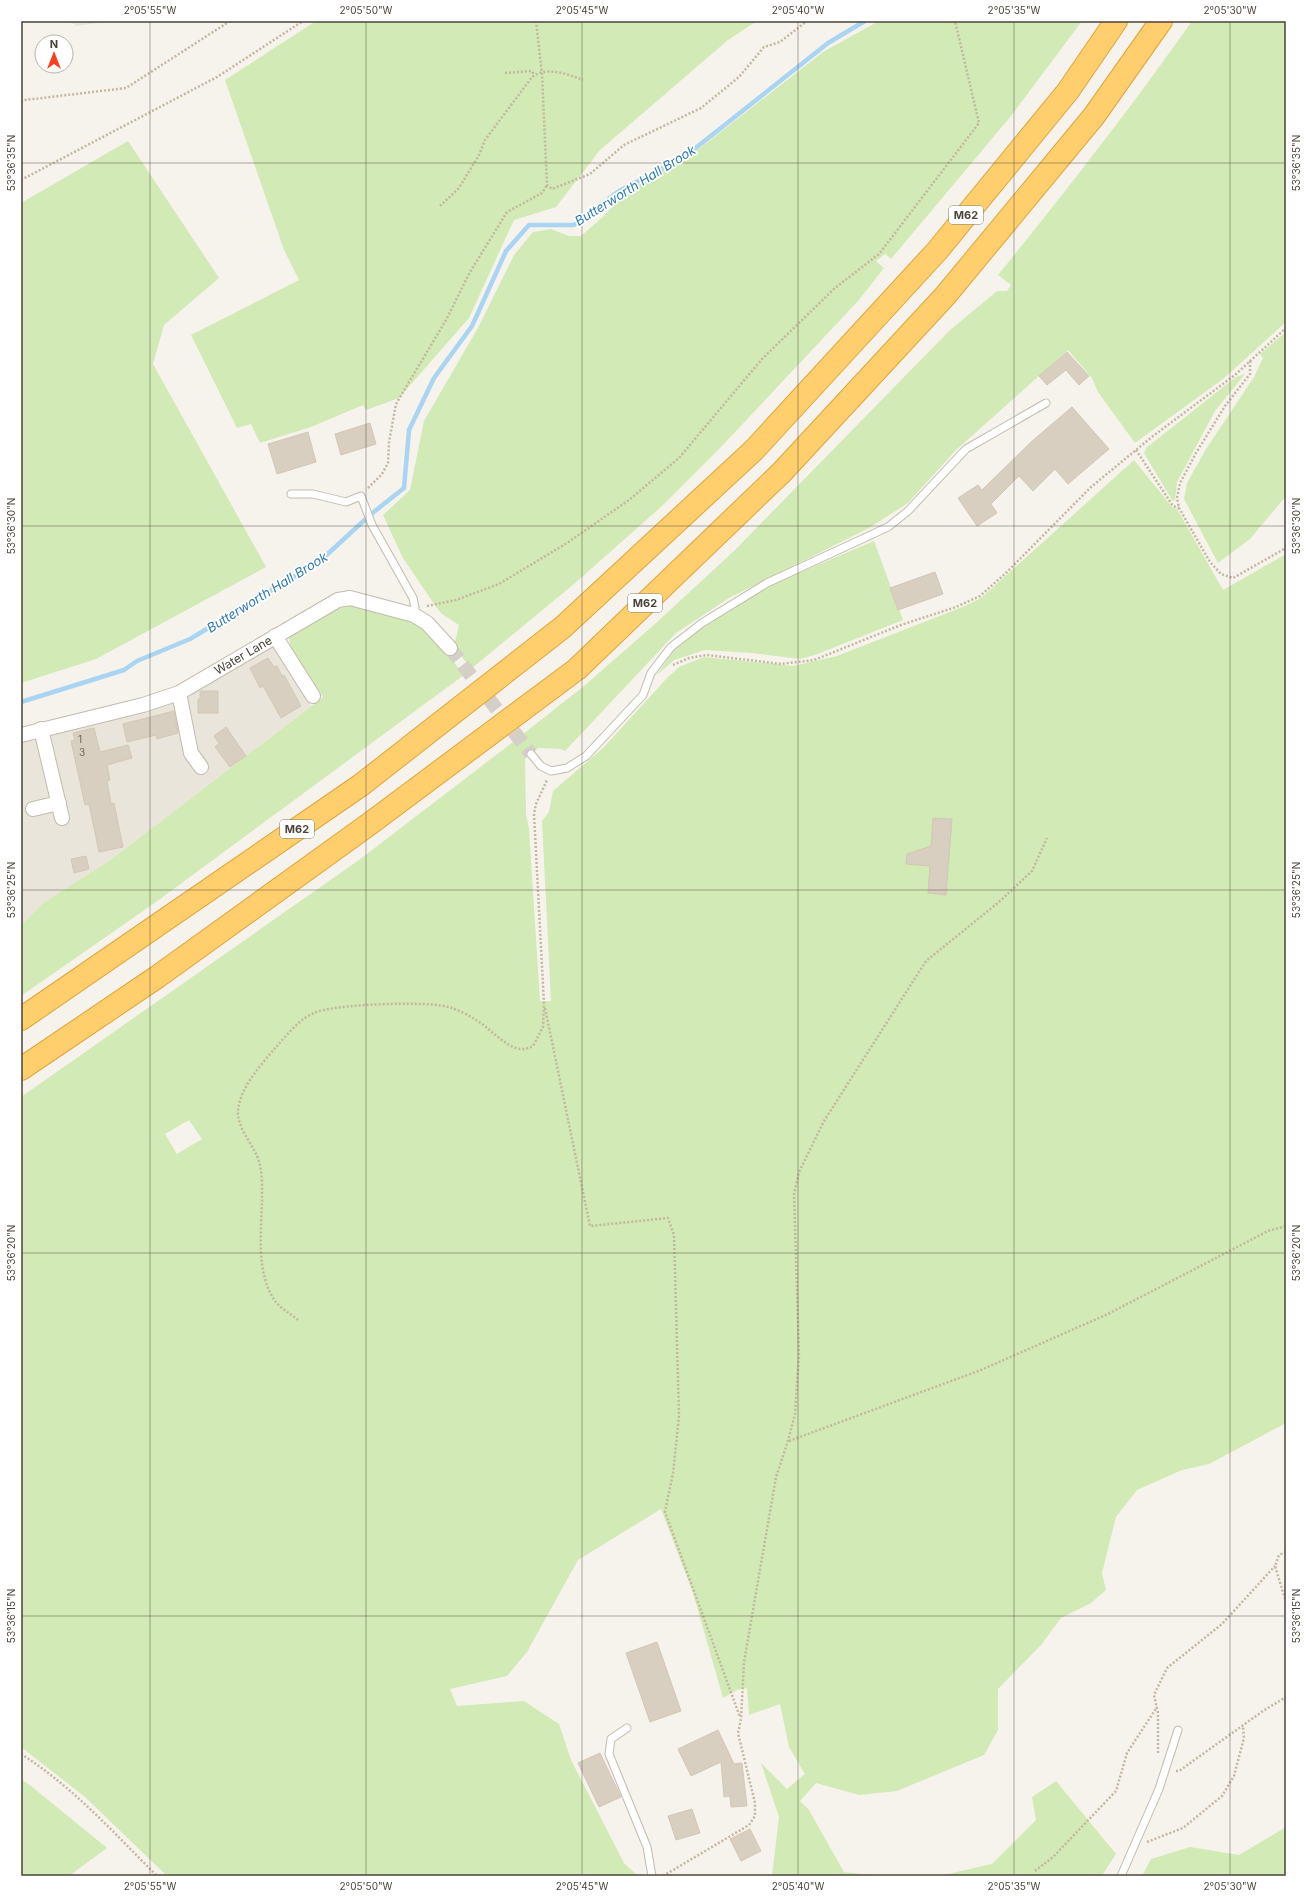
<svg xmlns="http://www.w3.org/2000/svg" width="1307" height="1897" font-family="Inter,sans-serif">
	<rect width="100%" height="100%" fill="#f6f3ec"/>
	<g fill="#eae5da">
		<polygon points="68,21 111,21 77,26"/>
		<polygon points="273,644 311,706 109,861 43,903 21,925 21,740 168,705"/>
	</g>
	<g fill="#d2eab5" fill-rule="evenodd">
		<polygon points="316,21 757,21 728,40 600,150 556,207 514,220 469,318 399,398 366,410 363,405 311,427 260,443 251,424 237,428 191,335 299,280 284,250 225,80"/>
		<polygon points="879,21 1082,21 1011,116 891,259 885,254 876,261 884,268 858,301 721,447 662,506 574,584 471,669 454,646 459,625 442,614 436,607 403,558 383,515 410,490 424,421 479,326 514,255 533,232 551,229 569,236 581,236 605,215 624,192 686,159 823,52"/>
		<path d="M1192 21H1286V322L1223 379 1135 443 1098 392 1092 378 1068 350 956 450 908 503 869 528 729 598 676 633 565 751 561 749 538 748 525 755 526 814 529 829 540 1001H551L542 821 549 812 553 791 604 747 668 677 679 667 704 657 793 666 837 656 965 606 981 598 1134 460 1173 508 1177 509 1223 590 1286 554V1423L1209 1464 1182 1470 1137 1490 1116 1517 1102 1573 1106 1590 1091 1603 1061 1618 1041 1645 998 1689V1730L984 1755 897 1791 859 1795 816 1783 800 1801 809 1810 844 1872 877 1876H772L779 1817 761 1763 787 1789 805 1774 789 1747 780 1704 749 1715 747 1688 737 1690 723 1698 693 1593 661 1509 578 1560 527 1652 507 1676 450 1689 457 1706 524 1701 559 1724 571 1760 624 1863 638 1876H167L85 1797 21 1747V1097L359 860 513 742 584 686 656 623 735 550 949 331 997 291H1007L1011 285 998 275C1065 192 1131 108 1192 21ZM189 1120 202 1139 177 1154 165 1134Z"/>
		<polygon points="128,141 219,278 164,325 153,364 266,567 96,659 21,683 21,203"/>
		<polygon points="1286,332 1286,496 1250,539 1218,563 1184,499 1187,483 1206,449 1254,377 1263,358 1260,354"/>
		<polygon points="1245,374 1215,411 1177,482 1175,501 1172,500 1144,453 1146,448 1236,377"/>
		<polygon points="874,541 903,620 815,655 800,659 752,653 705,650 674,660 656,676 674,650 708,623 757,591"/>
		<path d="M346 603 421 623 446 652 464 675 156 902 21 996V925L43 903 109 861 323 697C315 683 284 649 290 634Z"/>
		<polygon points="21,1779 31,1786 107,1848 69,1876 21,1876"/>
		<polygon points="1056,1781 1116,1854 1103,1874 1101,1876 939,1876 992,1864 1036,1820 1032,1797"/>
		<polygon points="1286,1827 1286,1876 1142,1876 1151,1859 1190,1847 1239,1855"/>
	</g>
	<g fill="none" stroke-linecap="round" stroke-linejoin="round">
		<polyline stroke="#a9d4f2" stroke-width="4.5" points="21,702 124,670 137,661 190,639 320,561 370,515 404,488 409,430 434,378 472,326 506,251 529,225 574,225 619,191 683,158 828,43 865,21"/>
	</g>
	<g fill="#d8cfc1" stroke="#d3c7b4">
		<polygon points="1067,352 1089,376 1079,385 1066,370 1047,385 1039,376"/>
		<polygon points="1072,407 1109,449 1068,484 1055,469 1033,491 1019,476 991,504 997,513 977,526 958,498 978,485 982,490 1031,442"/>
		<polygon points="370,423 376,444 341,455 335,434"/>
		<polygon points="308,432 316,462 277,474 268,444"/>
		<polygon points="935,572 943,594 898,610 890,588"/>
		<polygon points="268,658 274,667 277,666 282,676 284,675 301,706 281,718 263,686 260,688 250,668"/>
		<polygon points="200,691 218,691 218,713 198,713 198,699 200,699"/>
		<polygon points="174,711 178,733 157,739 156,735 127,742 123,724"/>
		<polygon points="226,727 246,756 230,767 215,747 219,743 214,736"/>
		<polygon points="94,728 100,752 128,745 132,758 107,765 110,780 107,781 111,804 114,803 123,847 99,852 89,804 85,805 71,741 75,740 73,733"/>
		<polygon points="933,818 952,819 946,895 928,893 930,866 906,864 907,854 931,846"/>
		<polygon points="86,856 89,869 74,873 71,859"/>
		<polygon points="657,1642 681,1711 650,1722 626,1653"/>
		<polygon points="718,1730 734,1764 742,1763 747,1806 731,1807 730,1796 724,1797 721,1762 691,1776 678,1749"/>
		<polygon points="600,1753 621,1797 599,1807 578,1763"/>
		<polygon points="692,1809 700,1833 676,1840 668,1816"/>
		<polygon points="750,1829 761,1851 741,1861 730,1839"/>
	</g>
	<g fill="none" stroke-linecap="round" stroke-linejoin="round">
		<polyline stroke="#d4d0c8" stroke-width="14" stroke-dasharray="14 7" stroke-linecap="butt" points="450,648 531,754"/>
		<defs>
			<g id="lane">
				<polyline points="291,494 313,494 346,502 361,496 372,525 413,598 415,608 414,615"/>
				<polyline points="531,754 541,766 551,771 567,768 586,756 643,695 651,673 671,647 702,623 767,583 888,527 908,511 966,449 1046,403"/>
				<polyline points="627,1728 611,1739 609,1754 647,1847 652,1876"/>
				<polyline points="1121,1876 1159,1789 1178,1730"/>
			</g>
			<g id="street">
				<polyline points="275,636 313,696"/>
				<polyline points="179,693 191,753 201,767"/>
				<polyline points="41,729 62,818"/>
				<path id="s1" d="M21 735 143 705 179 693 338 600 350 598 414 615 427 623 450 648"/>
				<polyline points="33,809 59,803"/>
			</g>
			<g id="highway">
				<polyline points="21,1019 361,785 563,627 754,450 937,251 1068,91 1116,21"/>
				<polyline points="21,1069 157,977 368,825 577,669 782,472 945,296 1094,116 1161,21"/>
			</g>
		</defs>
		<use href="#lane" stroke="#c2bbae" stroke-width="9"/>
		<use href="#street" stroke="#c2bbae" stroke-width="16"/>
		<use href="#highway" stroke="#e0a43c" stroke-width="24"/>
		<g stroke="#c4b79f" stroke-width="2.5" stroke-dasharray="2 2" stroke-linecap="butt">
			<polyline points="536,21 542,74 547,185 552,189 590,174 624,145 701,108 739,77 764,47 780,42 807,21"/>
			<polyline points="505,73 532,71 534,75"/>
			<polyline points="21,102 25,100 126,88 230,21"/>
			<polyline points="21,180 217,77 303,21"/>
			<path d="M440 206 459 188 479 155 485 140 532 77C547 66 567 74 583 80"/>
			<polyline points="1250,361 1250,374 1225,406 1196,453 1180,483 1177,498 1179,508 1210,562 1221,574 1233,578 1286,548"/>
			<polyline points="1136,450 1173,506 1179,508"/>
			<polyline points="368,488 382,474 388,463 389,442 396,404 446,320 470,272 507,212 542,193 547,185"/>
			<polyline points="427,606 456,600 499,584 567,543 629,500 679,458 762,359 835,288 879,254 979,123 955,21"/>
			<polyline points="673,665 689,658 707,655 781,664 814,660 901,625 956,607 980,596 1006,573 1091,487 1153,436 1235,375 1286,328"/>
			<polyline points="545,1008 590,1226 668,1218 674,1235 679,1416 673,1473 665,1512 740,1717"/>
			<path d="M298 1320C291 1314 280 1308 275 1301 256 1274 261 1232 262 1200 262 1186 263 1170 257 1156 251 1142 237 1127 238 1111 240 1087 261 1065 276 1047 287 1035 298 1020 314 1013 332 1004 434 1000 452 1008 460 1011 469 1015 476 1020 488 1027 503 1044 516 1048 523 1050 527 1049 533 1046L543 1027 544 1004 534 814 536 804 547 780"/>
			<polyline points="789,1441 981,1370 1108,1314 1268,1231 1286,1226"/>
			<polyline points="1286,1552 1279,1555 1275,1566 1286,1602"/>
			<polyline points="1158,1753 1158,1713 1154,1695 1167,1668 1222,1624 1275,1566"/>
			<path d="M21 1754C72 1786 114 1833 157 1876"/>
			<polyline points="1176,1771 1179,1771 1263,1711 1286,1697"/>
			<polyline points="1147,1842 1183,1828 1222,1796 1234,1776 1244,1738 1243,1727"/>
			<polyline points="1035,1871 1053,1857 1116,1791 1127,1753 1157,1707"/>
			<polyline points="663,1876 749,1825 755,1816 755,1803 738,1733 741,1719 744,1662 776,1477 788,1441 795,1414 799,1354 794,1194 799,1172 824,1121 926,961 999,902 1032,871 1047,838"/>
		</g>
		<use href="#lane" stroke="#fff" stroke-width="7"/>
		<use href="#street" stroke="#fff" stroke-width="14"/>
		<use href="#highway" stroke="#ffcf6e" stroke-width="22"/>
	</g>
	<path fill="none" stroke="#4b4439" stroke-width="1" stroke-opacity="0.45" d="M150 21V1876M366 21V1876M582 21V1876M798 21V1876M1014 21V1876M1230 21V1876M21 163H1286M21 526H1286M21 890H1286M21 1253H1286M21 1616H1286"/>
	<g text-anchor="middle" stroke-width="3.5" stroke-linejoin="round" paint-order="stroke">
		<g font-size="10" fill="#6e675b">
			<text x="80" y="743">1</text>
			<text x="82" y="756">3</text>
		</g>
		<g fill="#fff" stroke="#817c74" stroke-width="1">
			<rect x="949" y="206" width="34" height="18" rx="3"/>
			<rect x="628" y="594" width="34" height="18" rx="3"/>
			<rect x="280" y="820" width="34" height="18" rx="3"/>
		</g>
		<g font-size="11" font-weight="bold" fill="#4b4439">
			<text x="966" y="219">M62</text>
			<text x="645" y="607">M62</text>
			<text x="297" y="833">M62</text>
		</g>
		<g font-size="12" fill="#4b4439" stroke="#fff">
			<text dy="4" stroke="none"><textPath href="#s1" startOffset="238">Water Lane</textPath></text>
		</g>
		<g font-size="13" font-style="italic" fill="#2e7ab2" stroke="#fff">
			<text transform="translate(635 185) rotate(-32)" y="5">Butterworth Hall Brook</text>
			<text transform="translate(267 592) rotate(-32)" y="5">Butterworth Hall Brook</text>
		</g>
	</g>
	<rect width="1307" height="1897" fill="none" stroke="#ffffff" stroke-width="44"/>
	<g transform="translate(54 54)"><circle r="19" fill="#ffffff" stroke="#b7b4b0"/>
	<path d="M0-3L7 15L0 10L-7 15Z" fill="#fc3f1d"/>
	<text y="-6" font-size="11" font-weight="bold" text-anchor="middle" fill="#4b4439">N</text>
	</g>
	<rect x="22" y="22" width="1263" height="1853" fill="none" stroke="#4b4439" stroke-width="1.5"/>
	<g font-size="10" text-anchor="middle" fill="#4b4439">
		<text x="150" y="14">2°05'55"W</text>
		<text x="366" y="14">2°05'50"W</text>
		<text x="582" y="14">2°05'45"W</text>
		<text x="798" y="14">2°05'40"W</text>
		<text x="1014" y="14">2°05'35"W</text>
		<text x="1230" y="14">2°05'30"W</text>
		<text transform="translate(11 163) rotate(-90)" y="4">53°36'35"N</text>
		<text transform="translate(1296 163) rotate(-90)" y="4">53°36'35"N</text>
		<text transform="translate(11 526) rotate(-90)" y="4">53°36'30"N</text>
		<text transform="translate(1296 526) rotate(-90)" y="4">53°36'30"N</text>
		<text transform="translate(11 890) rotate(-90)" y="4">53°36'25"N</text>
		<text transform="translate(1296 890) rotate(-90)" y="4">53°36'25"N</text>
		<text transform="translate(11 1253) rotate(-90)" y="4">53°36'20"N</text>
		<text transform="translate(1296 1253) rotate(-90)" y="4">53°36'20"N</text>
		<text transform="translate(11 1616) rotate(-90)" y="4">53°36'15"N</text>
		<text transform="translate(1296 1616) rotate(-90)" y="4">53°36'15"N</text>
		<text x="150" y="1890">2°05'55"W</text>
		<text x="366" y="1890">2°05'50"W</text>
		<text x="582" y="1890">2°05'45"W</text>
		<text x="798" y="1890">2°05'40"W</text>
		<text x="1014" y="1890">2°05'35"W</text>
		<text x="1230" y="1890">2°05'30"W</text>
	</g>
</svg>
